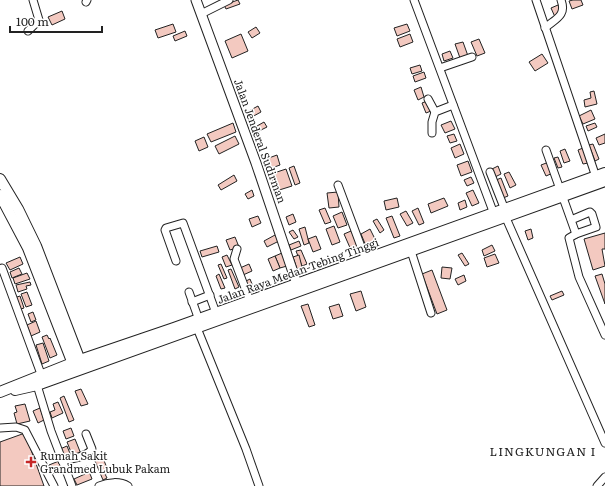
<svg xmlns="http://www.w3.org/2000/svg" width="605" height="486" font-family="Literata,serif">
	<rect width="100%" height="100%" fill="#fff"/>
	<g fill="#f3c9c0" stroke="#222">
		<polygon points="238,0 240,4 226,9 224,5"/>
		<polygon points="573,0 581,0 583,5 572,9 569,1"/>
		<polygon points="558,5 562,13 555,17 551,8"/>
		<polygon points="62,11 65,19 52,25 48,17"/>
		<polygon points="173,24 176,32 158,38 155,30"/>
		<polygon points="407,24 410,31 397,36 394,28"/>
		<polygon points="256,27 260,33 252,38 248,32"/>
		<polygon points="185,31 187,36 175,41 173,36"/>
		<polygon points="241,34 248,51 232,58 225,41"/>
		<polygon points="410,34 413,42 400,47 397,39"/>
		<polygon points="479,39 485,53 477,56 471,42"/>
		<polygon points="463,42 468,56 460,58 455,44"/>
		<polygon points="450,51 453,58 444,61 442,54"/>
		<polygon points="542,54 548,63 535,71 529,62"/>
		<polygon points="420,65 422,71 412,74 410,68"/>
		<polygon points="424,72 426,78 415,82 413,76"/>
		<polygon points="421,87 424,97 418,100 414,90"/>
		<polygon points="594,91 597,104 585,107 584,100 591,98 590,92"/>
		<polygon points="427,101 431,111 426,113 422,103"/>
		<polygon points="258,106 261,112 250,118 247,112"/>
		<polygon points="591,110 595,119 583,124 579,116"/>
		<polygon points="451,121 455,129 445,133 441,125"/>
		<polygon points="264,122 267,127 259,131 257,126"/>
		<polygon points="233,123 236,132 211,142 207,134"/>
		<polygon points="595,123 597,127 588,131 586,126"/>
		<polygon points="454,134 457,141 450,143 447,136"/>
		<polygon points="605,134 605,143 599,145 596,138"/>
		<polygon points="235,136 239,144 219,154 215,146"/>
		<polygon points="204,137 208,147 199,151 195,141"/>
		<polygon points="460,144 464,154 455,158 451,148"/>
		<polygon points="593,144 599,159 595,161 589,145"/>
		<polygon points="583,148 588,163 583,164 578,150"/>
		<polygon points="565,149 570,161 564,163 560,151"/>
		<polygon points="277,155 280,165 269,169 266,159"/>
		<polygon points="558,157 562,167 558,168 554,158"/>
		<polygon points="468,161 472,172 461,176 457,165"/>
		<polygon points="549,162 553,173 546,176 541,165"/>
		<polygon points="294,166 300,183 295,185 289,168"/>
		<polygon points="498,166 501,174 495,177 492,169"/>
		<polygon points="286,169 292,186 276,191 271,174"/>
		<polygon points="509,172 516,185 510,188 504,174"/>
		<polygon points="234,175 237,181 221,190 218,185"/>
		<polygon points="471,177 474,183 467,186 464,180"/>
		<polygon points="501,178 508,196 503,198 496,180"/>
		<polygon points="252,190 254,196 248,199 245,194"/>
		<polygon points="473,190 479,203 472,206 466,193"/>
		<polygon points="338,192 339,207 329,208 327,193"/>
		<polygon points="397,198 399,207 386,210 384,201"/>
		<polygon points="444,198 448,206 431,213 428,204"/>
		<polygon points="465,200 467,207 460,210 458,203"/>
		<polygon points="325,208 331,222 325,224 319,210"/>
		<polygon points="418,208 424,223 419,225 412,211"/>
		<polygon points="406,211 413,223 407,226 400,214"/>
		<polygon points="342,212 347,225 338,228 333,216"/>
		<polygon points="293,214 296,222 289,225 286,217"/>
		<polygon points="258,216 261,223 252,227 249,219"/>
		<polygon points="392,216 400,236 394,238 386,218"/>
		<polygon points="377,219 384,230 380,233 373,221"/>
		<polygon points="334,226 340,242 332,245 326,229"/>
		<polygon points="305,227 309,243 304,245 299,229"/>
		<polygon points="370,229 376,241 366,246 361,234"/>
		<polygon points="531,229 533,238 528,240 525,231"/>
		<polygon points="293,230 298,237 294,239 289,232"/>
		<polygon points="351,231 359,246 351,250 344,234"/>
		<polygon points="605,233 605,249 602,249 605,266 593,270 584,239"/>
		<polygon points="275,235 279,241 267,247 264,241"/>
		<polygon points="316,236 321,249 313,252 308,239"/>
		<polygon points="235,237 239,247 230,250 226,240"/>
		<polygon points="299,241 301,246 291,250 289,245"/>
		<polygon points="492,245 495,251 484,256 482,250"/>
		<polygon points="217,246 219,252 202,257 200,251"/>
		<polygon points="301,250 307,264 302,266 296,251"/>
		<polygon points="282,253 287,266 280,268 275,256"/>
		<polygon points="462,253 469,264 465,266 458,255"/>
		<polygon points="495,254 499,263 487,267 484,258"/>
		<polygon points="227,255 232,265 226,267 222,257"/>
		<polygon points="299,255 302,267 297,269 293,257"/>
		<polygon points="275,256 280,268 273,271 268,259"/>
		<polygon points="20,257 23,264 10,270 6,263"/>
		<polygon points="221,264 227,278 224,279 218,265"/>
		<polygon points="249,264 252,271 243,275 240,268"/>
		<polygon points="442,267 452,268 450,279 441,278"/>
		<polygon points="19,268 22,274 12,278 10,272"/>
		<polygon points="231,269 239,287 235,289 228,270"/>
		<polygon points="432,270 447,310 437,314 422,274"/>
		<polygon points="27,273 30,279 15,284 13,278"/>
		<polygon points="219,274 225,288 221,289 216,276"/>
		<polygon points="602,274 605,284 605,304 595,276"/>
		<polygon points="464,275 466,281 458,285 455,279"/>
		<polygon points="250,279 254,289 248,292 244,282"/>
		<polygon points="30,282 31,285 26,286 27,289 18,292 16,285"/>
		<polygon points="361,291 366,307 356,311 350,294"/>
		<polygon points="562,291 564,295 552,300 550,296"/>
		<polygon points="27,292 32,305 26,307 21,294"/>
		<polygon points="20,296 24,308 18,310 14,298"/>
		<polygon points="308,304 315,325 309,327 301,306"/>
		<polygon points="339,304 343,316 333,319 329,307"/>
		<polygon points="33,312 36,320 31,322 28,314"/>
		<polygon points="36,321 40,332 31,336 27,325"/>
		<polygon points="47,335 49,339 50,338 57,355 50,358 42,337"/>
		<polygon points="43,343 49,361 42,364 36,345"/>
		<polygon points="81,389 88,404 81,406 75,391"/>
		<polygon points="64,396 74,420 69,422 60,398"/>
		<polygon points="58,402 63,413 52,418 50,412 55,410 53,404"/>
		<polygon points="25,404 30,421 17,424 14,413 17,412 15,406"/>
		<polygon points="40,408 44,420 38,423 33,411"/>
		<polygon points="71,428 74,436 66,439 63,431"/>
		<polygon points="25,433 44,486 0,486 0,442"/>
		<polygon points="75,439 81,454 73,457 67,442"/>
		<polygon points="67,446 71,456 64,458 60,449"/>
		<polygon points="103,458 109,473 105,474 107,478 103,480 95,461"/>
		<polygon points="59,461 63,470 52,474 49,465"/>
		<polygon points="87,466 92,479 77,485 74,479 85,474 83,468"/>
	</g>
	<g fill="none" stroke-linecap="round" stroke-linejoin="round">
		<defs>
			<g id="minor">
				<polyline points="414,0 494,214"/>
				<polyline points="536,0 596,177"/>
				<polyline points="86,2 87,0"/>
				<polyline points="201,14 229,0"/>
				<path d="M545 28C555 19 567 16 561 0"/>
				<polyline points="28,31 39,20 33,0"/>
				<polyline points="440,68 472,57"/>
				<polyline points="428,99 435,112"/>
				<polyline points="432,133 432,122 435,112 453,105"/>
				<polyline points="546,150 576,234 596,227 592,214 590,212 571,220"/>
				<polyline points="490,172 505,210"/>
				<polyline points="338,185 366,260"/>
				<polyline points="506,218 605,443"/>
				<polyline points="576,234 569,238 579,277 605,335"/>
				<polyline points="237,249 234,259 250,301"/>
				<polyline points="411,251 431,313"/>
				<polyline points="176,261 165,230 166,228 183,223 216,313"/>
				<polyline points="2,268 41,374"/>
				<polyline points="189,292 199,320"/>
				<polyline points="192,302 210,295"/>
				<polyline points="197,328 246,449 259,486"/>
				<polyline points="37,385 51,431 72,486"/>
				<polyline points="0,428 16,427 25,430 54,486"/>
				<path d="M62 461C71 459 87 457 92 449L86 434"/>
				<path d="M99 486C108 482 120 481 128 486"/>
				<polyline points="597,486 605,477"/>
			</g>
			<polyline id="major" points="196,0 256,163 299,290"/>
			<g id="highway">
				<polyline points="0,179 18,209 36,246 82,366"/>
				<polyline points="0,195 28,248 75,369"/>
				<polyline points="15,390 37,385 605,181"/>
				<polyline points="0,392 80,360 174,328 605,173"/>
			</g>
		</defs>
		<use href="#minor" stroke="#222" stroke-width="9"/>
		<use href="#major" stroke="#222" stroke-width="11"/>
		<use href="#highway" stroke="#222" stroke-width="12"/>
		<use href="#minor" stroke="#fff" stroke-width="7"/>
		<use href="#major" stroke="#fff" stroke-width="9"/>
		<use href="#highway" stroke="#fff" stroke-width="10"/>
	</g>
	<path fill="#c62828" stroke="#fff" stroke-width="1.5" d="M29 456h4v4h4v4h-4v4h-4v-4h-4v-4h4z"/>
	<g text-anchor="middle" stroke-width="3" stroke-linejoin="round" paint-order="stroke">
		<g font-size="11" fill="#222" stroke="#fff">
			<text transform="translate(260 141) rotate(70)" y="4">Jalan Jenderal Sudirman</text>
			<text transform="translate(298 271) rotate(-20)" y="4">Jalan Raya Medan-Tebing Tinggi</text>
		</g>
		<g font-size="11" fill="#222" stroke="#fff" text-anchor="start">
			<text x="40" y="460">Rumah Sakit<tspan x="40" dy="13">Grandmed Lubuk Pakam</tspan></text>
		</g>
		<g font-size="12" letter-spacing="1" fill="#222" stroke="#fff">
			<text x="543" y="456">LINGKUNGAN I</text>
		</g>
	</g>
	<path d="M10 26v6h92v-6" fill="none" stroke="#222222" stroke-width="2"/>
	<text x="16" y="26" font-size="12" fill="#222222" stroke="#ffffff" stroke-width="3" paint-order="stroke">100 m</text>
</svg>
